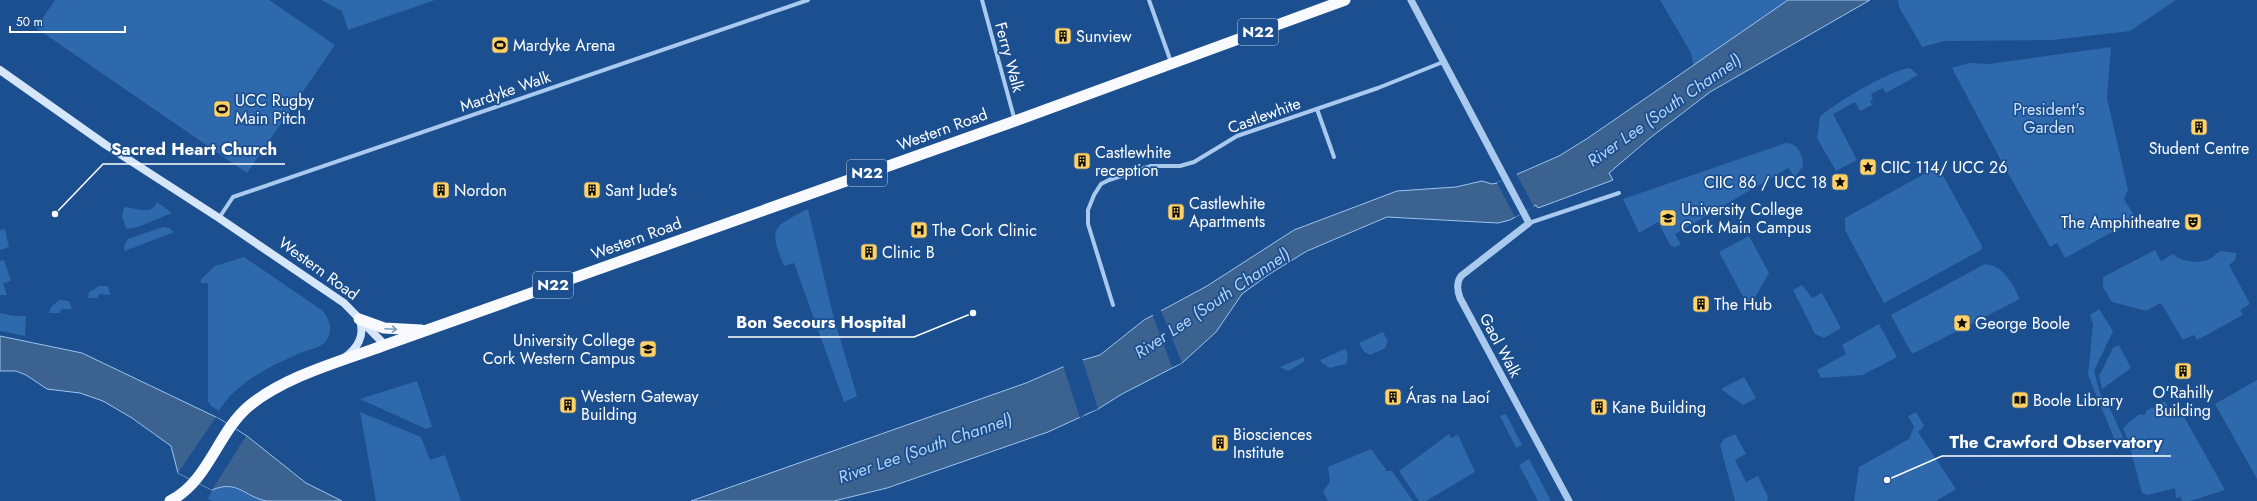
<svg xmlns="http://www.w3.org/2000/svg" width="2257" height="501" font-family="Jost,sans-serif">
	<rect width="100%" height="100%" fill="#1b4f8f"/>
	<g fill="#2e69ad">
		<polygon points="55,0 269,0 335,45 247,173 36,28"/>
		<polygon points="321,0 435,0 348,30 342,11"/>
		<polygon points="1660,0 1788,0 1694,67 1691,53"/>
		<polygon points="1898,0 2176,0 2130,31 2052,40 1945,41 1922,47 1899,7"/>
		<polygon points="2111,47 2107,98 2128,190 2124,199 2136,219 2065,258 2057,243 2050,247 2005,168 1952,68 1969,63 1988,64"/>
		<path d="M1910 68 1918 75 1886 93 1883 88 1871 94 1873 99 1870 101 1872 105 1860 111 1855 102 1833 114 1857 160 1836 171 1817 138 1820 117C1833 104 1892 69 1910 68Z"/>
		<path d="M1786 143C1798 143 1803 155 1803 166L1795 177 1788 168 1675 234 1681 245 1674 247 1670 245 1658 222 1639 233 1623 199Z"/>
		<polygon points="1933,169 1938,169 1941,172 1982,246 1981,250 1884,303 1845,230 1845,218"/>
		<polygon points="157,202 172,213 138,227 126,229 122,216 124,208 126,207 141,210 150,210 155,206"/>
		<path d="M808 209 833 315 857 396 844 402 794 263 784 266C768 227 773 227 808 209Z"/>
		<polygon points="163,227 169,228 174,232 125,251 124,246 128,239"/>
		<polygon points="5,229 9,247 0,250 0,230"/>
		<polygon points="1749,236 1769,273 1749,308 1719,252"/>
		<path d="M2155 250 2161 261 2173 254C2181 262 2200 264 2210 259 2214 257 2216 253 2220 251L2236 253 2235 260 2229 265 2250 304 2240 310 2243 315 2197 340 2194 335 2183 340 2164 308 2160 303 2146 311 2112 302 2103 287V277Z"/>
		<path d="M244 257 323 311C330 320 334 332 325 342 320 348 308 350 300 353 271 366 236 382 219 411L211 406 208 401V283H201V279L215 266Z"/>
		<polygon points="4,260 11,281 3,283 7,295 0,295 0,261"/>
		<path d="M1985 264C2004 266 2012 283 2020 299L1912 354 1891 315Z"/>
		<polygon points="1802,285 1812,298 1822,293 1841,328 1824,338 1815,334 1793,290"/>
		<polygon points="99,286 108,286 110,295 99,294 98,298 88,298 89,292"/>
		<polygon points="59,300 69,301 72,309 61,309 60,313 49,313 51,307"/>
		<polygon points="2099,309 2113,331 2094,371 2100,393 2112,413 2125,442 2118,448 2088,375 2093,324 2090,315"/>
		<polygon points="0,313 14,316 26,316 25,336 0,331"/>
		<polygon points="1879,324 1897,357 1863,375 1821,378 1817,370 1846,354 1842,345"/>
		<polygon points="1383,332 1388,341 1385,348 1370,355 1364,352 1359,343"/>
		<polygon points="2119,345 2131,368 2102,389 2099,376 2113,348"/>
		<polygon points="1345,349 1348,354 1346,364 1330,368 1322,363 1320,360"/>
		<polygon points="1304,357 1304,362 1288,371 1280,367"/>
		<polygon points="1744,377 1756,398 1743,405 1721,389"/>
		<polygon points="2257,380 2257,479 2215,404"/>
		<polygon points="417,381 432,427 426,429 360,399"/>
		<polygon points="2162,402 2165,402 2170,411 2178,406 2225,490 2190,501 2182,501 2181,497 2176,498 2175,488 2148,495 2142,493 2128,440 2123,429 2129,422 2140,414 2145,415 2146,411 2151,408 2156,408 2157,405"/>
		<polygon points="360,412 421,437 430,460 445,455 461,501 376,501"/>
		<polygon points="1916,412 1924,426 1918,432 1956,489 1936,501 1854,501 1859,467 1909,439 1914,427 1908,416"/>
		<polygon points="1506,414 1522,445 1516,448 1500,416"/>
		<polygon points="1449,434 1451,438 1458,435 1475,472 1426,501 1419,501 1399,471"/>
		<polygon points="1735,434 1746,454 1735,460 1746,482 1758,476 1768,497 1767,501 1735,501 1720,445 1724,439"/>
		<polygon points="1371,449 1387,471 1392,471 1413,501 1328,501 1323,491 1330,482 1328,467"/>
		<polygon points="1529,459 1551,501 1538,501 1519,465"/>
		<polygon points="223,485 235,487 267,501 213,501 208,499 212,490"/>
	</g>
	<g fill="#3c6290" stroke="#9cc4f0">
		<polygon points="1788,0 1870,0 1710,92 1650,138 1609,173 1613,180 1538,208 1536,205 1510,220 1498,223 1387,217 1307,251 1268,275 1242,294 1216,332 1182,363 1122,394 1098,409 1048,432 887,488 834,501 691,501 1026,383 1072,363 1100,355 1144,320 1207,286 1294,230 1397,191 1456,187 1482,181 1492,184 1497,183 1559,156 1588,138"/>
		<path d="M0 336 82 353 218 418 247 436 306 483 342 501C321 501 287 501 267 501 244 497 238 479 212 490L178 473 171 446 132 418 103 401 80 393 47 389 26 375 16 371H0Z"/>
	</g>
	<g fill="#1b4f8f">
		<polygon points="1516,173 1534,207 1515,217 1497,183"/>
		<polygon points="1160,308 1182,363 1172,367 1152,313"/>
		<polygon points="1082,358 1098,409 1087,413 1080,418 1063,365"/>
		<polygon points="216,417 246,436 212,490 178,473"/>
	</g>
	<g fill="none" stroke-linecap="round" stroke-linejoin="round">
		<g stroke="#a9c9ee" stroke-width="4">
			<polyline points="982,0 1015,121"/>
			<polyline points="1149,0 1171,62"/>
			<polyline points="1317,109 1334,157"/>
			<polyline points="219,218 233,197 808,0"/>
			<polyline points="1529,223 1619,193"/>
			<polyline points="1113,305 1088,224 1088,210 1094,195 1101,184 1109,180 1151,166 1180,166 1194,162 1237,136 1378,88 1443,62"/>
		</g>
		<path stroke="#a9c9ee" stroke-width="7" d="M1411 0 1529 223 1461 276C1456 283 1457 290 1460 298L1569 501"/>
		<g stroke="#d6e6fa" stroke-width="8">
			<polyline points="0,70 106,145 219,218 344,303 385,345"/>
			<path d="M344 358C357 349 365 336 360 320"/>
		</g>
		<g stroke="#f8faff" stroke-width="11">
			<polyline points="359,319 384,328 421,330"/>
			<path d="M170 501C209 481 217 433 249 406 285 376 342 361 385 345L1015 121 1345 0"/>
		</g>
	</g>
	<defs><path id="oneway-shaft" d="M-6 0H5M1.5-3L5.5 0L1.5 3" fill="none" stroke-width="1.6" stroke-linecap="round" stroke-linejoin="round"/></defs>
	<use stroke="#7e9cc1" href="#oneway-shaft" transform="translate(391 329) rotate(3)"/>
	<defs>
		<symbol id="building-square" viewBox="-11 -11 22 22"><rect x="-9" y="-9" width="18" height="18" rx="4" fill="#ffd166" stroke="#1b4f8f"/><path d="M-4-6H4V6H1V3H-1V6H-4ZM-2.5-4.3h1.7v1.8h-1.7ZM.8-4.3h1.7v1.8H.8ZM-2.5-1h1.7V.8h-1.7ZM.8-1h1.7V.8H.8Z" fill="#111"/></symbol>
		<symbol id="stadium-square" viewBox="-11 -11 22 22"><rect x="-9" y="-9" width="18" height="18" rx="4" fill="#ffd166" stroke="#1b4f8f"/><path d="M0-5a6.5 5 0 1 0 0 10a6.5 5 0 1 0 0-10ZM-3.5-1.8h7v3.6h-7Z" fill="#111"/></symbol>
		<symbol id="sight-square" viewBox="-11 -11 22 22"><rect x="-9" y="-9" width="18" height="18" rx="4" fill="#ffd166" stroke="#1b4f8f"/><path d="M0-6L1.8-2.2L6-1.7L2.9 1.2L3.7 5.4L0 3.3L-3.7 5.4L-2.9 1.2L-6-1.7L-1.8-2.2Z" fill="#111"/></symbol>
		<symbol id="university-square" viewBox="-11 -11 22 22"><rect x="-9" y="-9" width="18" height="18" rx="4" fill="#ffd166" stroke="#1b4f8f"/><path d="M0-5L7-2L0 1L-7-2ZM-4 1L0 2.5L4 1V4Q0 6-4 4Z" fill="#111"/></symbol>
		<symbol id="theatre-square" viewBox="-11 -11 22 22"><rect x="-9" y="-9" width="18" height="18" rx="4" fill="#ffd166" stroke="#1b4f8f"/><path d="M-5-5.5Q0-4 5-5.5V0Q5 5 0 6Q-5 5-5 0ZM-3.3-2.5H-1v1.5H-3.3ZM1-2.5H3.3v1.5H1ZM-2.8 1Q0 5.5 2.8 1Z" fill="#111"/></symbol>
		<symbol id="hospital-square" viewBox="-11 -11 22 22"><rect x="-9" y="-9" width="18" height="18" rx="4" fill="#ffd166" stroke="#1b4f8f"/><path d="M-5-5h3v3.5h4V-5h3V5h-3V1.5h-4V5h-3Z" fill="#111"/></symbol>
		<symbol id="library-square" viewBox="-11 -11 22 22"><rect x="-9" y="-9" width="18" height="18" rx="4" fill="#ffd166" stroke="#1b4f8f"/><path d="M-6-4Q-3-5.5-.7-3.5V5Q-3 3-6 4ZM6-4Q3-5.5 .7-3.5V5Q3 3 6 4Z" fill="#111"/></symbol>
	</defs>
	<g fill-rule="evenodd">
		<use href="#building-square" x="1053" y="26" width="20" height="20"/>
		<use href="#stadium-square" x="490" y="35" width="20" height="20"/>
		<use href="#stadium-square" x="212" y="99" width="20" height="20"/>
		<use href="#building-square" x="2189" y="117" width="20" height="20"/>
		<use href="#building-square" x="1072" y="151" width="20" height="20"/>
		<use href="#sight-square" x="1858" y="157" width="20" height="20"/>
		<use href="#sight-square" x="1830" y="172" width="20" height="20"/>
		<use href="#building-square" x="431" y="180" width="20" height="20"/>
		<use href="#building-square" x="582" y="180" width="20" height="20"/>
		<use href="#building-square" x="1166" y="202" width="20" height="20"/>
		<use href="#university-square" x="1658" y="208" width="20" height="20"/>
		<use href="#theatre-square" x="2183" y="212" width="20" height="20"/>
		<use href="#hospital-square" x="909" y="220" width="20" height="20"/>
		<use href="#building-square" x="859" y="242" width="20" height="20"/>
		<use href="#building-square" x="1691" y="294" width="20" height="20"/>
		<use href="#sight-square" x="1952" y="313" width="20" height="20"/>
		<use href="#university-square" x="638" y="339" width="20" height="20"/>
		<use href="#building-square" x="2173" y="361" width="20" height="20"/>
		<use href="#building-square" x="1383" y="387" width="20" height="20"/>
		<use href="#library-square" x="2010" y="390" width="20" height="20"/>
		<use href="#building-square" x="558" y="395" width="20" height="20"/>
		<use href="#building-square" x="1589" y="397" width="20" height="20"/>
		<use href="#building-square" x="1210" y="433" width="20" height="20"/>
	</g>
	<g text-anchor="middle" stroke-width="3.5" stroke-linejoin="round" paint-order="stroke">
		<g fill="#1b4f8f" stroke="#bbcadd" stroke-width="1">
			<rect x="1238" y="19" width="40" height="26" rx="3"/>
			<rect x="847" y="160" width="40" height="26" rx="3"/>
			<rect x="533" y="272" width="40" height="26" rx="3"/>
		</g>
		<g font-size="15" font-weight="bold" fill="#fff">
			<text x="1258" y="37">N22</text>
			<text x="867" y="178">N22</text>
			<text x="553" y="290">N22</text>
		</g>
		<g font-size="16" fill="#fff" stroke="#1b4f8f" text-anchor="start">
			<text x="1076" y="42">Sunview</text>
			<text x="513" y="51">Mardyke Arena</text>
			<text x="235" y="106">UCC Rugby<tspan x="235" dy="18">Main Pitch</tspan></text>
			<text x="2199" y="154" text-anchor="middle">Student Centre</text>
			<text x="1095" y="158">Castlewhite<tspan x="1095" dy="18">reception</tspan></text>
			<text x="1881" y="173">CIIC 114/ UCC 26</text>
			<text x="1827" y="188" text-anchor="end">CIIC 86 / UCC 18</text>
			<text x="454" y="196">Nordon</text>
			<text x="605" y="196">Sant Jude's</text>
			<text x="1189" y="209">Castlewhite<tspan x="1189" dy="18">Apartments</tspan></text>
			<text x="1681" y="215">University College<tspan x="1681" dy="18">Cork Main Campus</tspan></text>
			<text x="2180" y="228" text-anchor="end">The Amphitheatre</text>
			<text x="932" y="236">The Cork Clinic</text>
			<text x="882" y="258">Clinic B</text>
			<text x="1714" y="310">The Hub</text>
			<text x="1975" y="329">George Boole</text>
			<text x="635" y="346" text-anchor="end">University College<tspan x="635" dy="18">Cork Western Campus</tspan></text>
			<text x="2183" y="398" text-anchor="middle">O'Rahilly<tspan x="2183" dy="18">Building</tspan></text>
			<text x="581" y="402">Western Gateway<tspan x="581" dy="18">Building</tspan></text>
			<text x="1406" y="403">Áras na Laoí</text>
			<text x="2033" y="406">Boole Library</text>
			<text x="1612" y="413">Kane Building</text>
			<text x="1233" y="440">Biosciences<tspan x="1233" dy="18">Institute</tspan></text>
		</g>
		<g font-size="16" fill="#fff" stroke="#1b4f8f">
			<text transform="translate(1010 57) rotate(75)" y="6">Ferry Walk</text>
			<text transform="translate(505 91) rotate(-19)" y="6">Mardyke Walk</text>
			<text transform="translate(1264 115) rotate(-20)" y="6">Castlewhite</text>
			<text transform="translate(942 129) rotate(-20)" y="6">Western Road</text>
			<text transform="translate(636 238) rotate(-20)" y="6">Western Road</text>
			<text transform="translate(319 268) rotate(36)" y="6">Western Road</text>
			<text transform="translate(1501 345) rotate(62)" y="6">Gaol Walk</text>
		</g>
		<g font-size="16" fill="#cfe3fa" stroke="#1b4f8f">
			<text x="2049" y="115">President's<tspan x="2049" dy="18">Garden</tspan></text>
		</g>
		<g font-size="17" font-style="italic" fill="#b5d3f5" stroke="#1b4f8f">
			<text transform="translate(1664 110) rotate(-35)" y="6">River Lee (South Channel)</text>
			<text transform="translate(1212 303) rotate(-34)" y="6">River Lee (South Channel)</text>
			<text transform="translate(925 448) rotate(-19)" y="6">River Lee (South Channel)</text>
		</g>
	</g>
	<path fill="none" stroke="#fff" stroke-width="1.5" d="M55 214L103 164H285M973 313L914 337H728M1887 480L1942 456H2171"/>
	<g fill="#fff" stroke="#1b4f8f" stroke-width="1.5">
		<circle cx="55" cy="214" r="4"/>
		<circle cx="973" cy="313" r="4"/>
		<circle cx="1887" cy="480" r="4"/>
	</g>
	<g font-size="17" text-anchor="middle" font-weight="bold" fill="#fff" stroke="#1b4f8f" stroke-width="3.5" stroke-linejoin="round" paint-order="stroke">
		<text x="194" y="155">Sacred Heart Church</text>
		<text x="821" y="328">Bon Secours Hospital</text>
		<text x="2056" y="448">The Crawford Observatory</text>
	</g>
	<path d="M10 26v6h115v-6" fill="none" stroke="#ffffff" stroke-width="2"/>
	<text x="16" y="26" font-size="12" fill="#ffffff" stroke="#1b4f8f" stroke-width="3" paint-order="stroke">50 m</text>
</svg>
